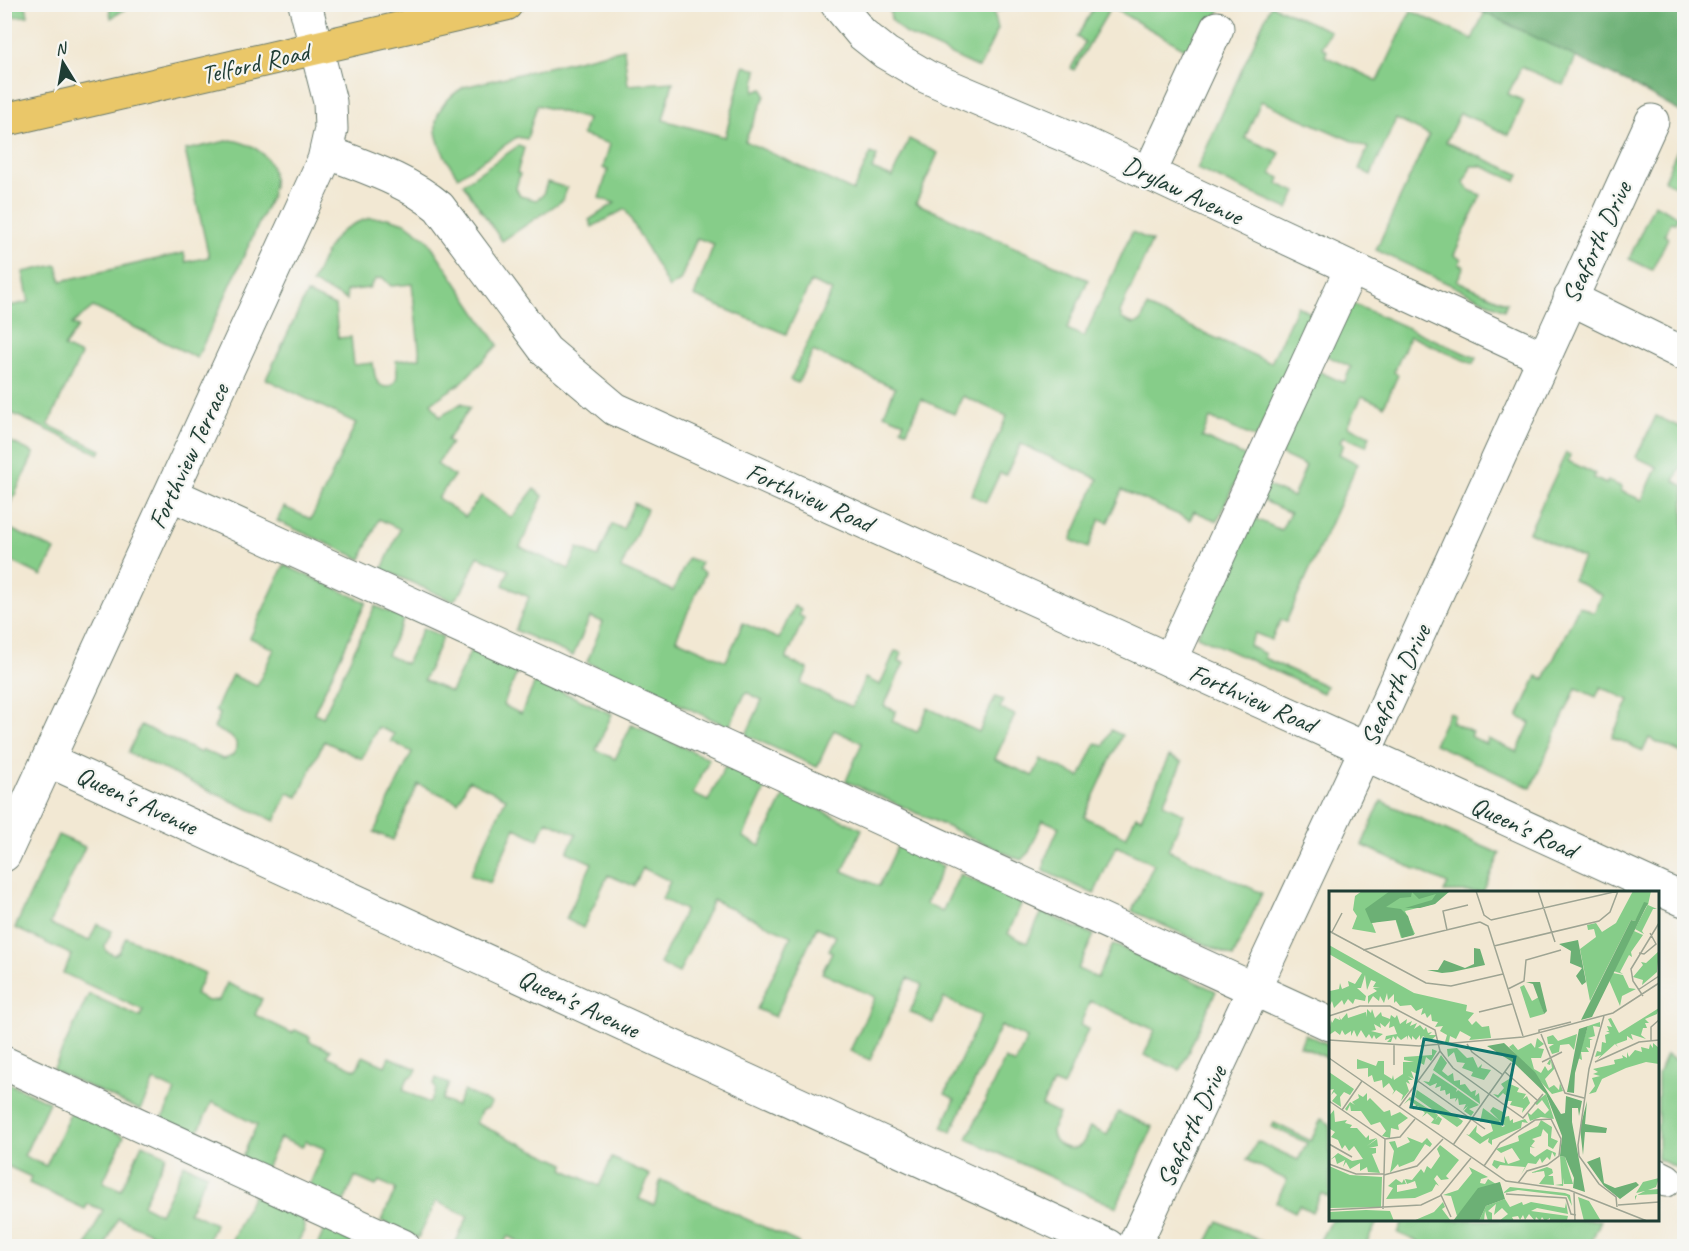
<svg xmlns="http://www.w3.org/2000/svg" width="1689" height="1251" font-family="Caveat,sans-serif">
	<rect width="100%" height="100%" fill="#f6f6f2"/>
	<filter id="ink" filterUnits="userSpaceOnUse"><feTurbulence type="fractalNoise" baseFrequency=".0167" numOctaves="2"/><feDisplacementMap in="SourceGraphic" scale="12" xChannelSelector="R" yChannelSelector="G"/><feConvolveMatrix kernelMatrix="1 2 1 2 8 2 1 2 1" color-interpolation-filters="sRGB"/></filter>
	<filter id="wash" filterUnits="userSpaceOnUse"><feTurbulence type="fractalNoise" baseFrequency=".008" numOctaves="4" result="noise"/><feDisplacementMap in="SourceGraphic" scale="24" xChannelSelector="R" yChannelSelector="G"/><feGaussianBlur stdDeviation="1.35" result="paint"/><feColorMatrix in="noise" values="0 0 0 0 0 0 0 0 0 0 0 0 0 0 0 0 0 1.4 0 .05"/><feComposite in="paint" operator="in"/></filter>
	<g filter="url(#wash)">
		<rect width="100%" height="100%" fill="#f2e8d3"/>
		<g fill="#86cd89" stroke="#52855e" stroke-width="1.5">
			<polygon points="109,4 132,4 132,5 111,18"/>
			<polygon points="7,5 26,5 28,16 9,17"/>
			<polygon points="889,5 889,4 1008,5 1005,9 994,12 998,29 979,68 904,33 891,19"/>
			<polygon points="1093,5 1222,5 1199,57 1111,7 1074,70 1071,68 1085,42 1077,37 1095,6"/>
			<polygon points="1271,5 1330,31 1322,47 1327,51 1325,56 1378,81 1411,11 1472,39 1485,12 1576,57 1564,85 1521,67 1508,94 1524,101 1509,135 1460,113 1446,142 1519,174 1516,181 1481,166 1471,166 1464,183 1469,190 1481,195 1454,255 1461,259 1459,264 1464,266 1457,281 1507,303 1504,310 1376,250 1429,135 1396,119 1371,175 1359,169 1368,148 1261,101 1245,138 1280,153 1271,174 1280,178 1278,184 1296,192 1288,209 1197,169"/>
			<path d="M624 49 628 85 673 82 663 120 725 137 744 66 757 70 754 92 763 89 765 96 745 141 853 191 871 153 877 156 872 169 892 177 909 139 938 153 916 203 1088 280 1067 329 1084 337 1132 232 1152 241 1120 312 1122 319 1134 324 1141 322 1147 307 1271 363 1297 306 1313 314 1256 438 1210 418 1202 437 1247 457 1217 521 1194 511 1190 520 1122 490 1108 522 1100 519 1088 548 1071 540 1098 479 1021 444 1006 475 1000 473 986 502 971 495 1007 416 963 396 954 414 921 399 907 431 901 428 904 422 884 414 895 388 813 351 798 383 790 380 832 291 811 282 786 334 694 296 714 244 697 238 680 281 669 288 625 209 592 227 589 220 615 203 599 198 608 170 603 168 610 144 582 135 587 119 537 105 527 139 517 137 458 177C435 143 420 114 464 87Z"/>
			<polygon points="1684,135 1684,191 1664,180"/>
			<path d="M231 140C264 146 281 165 270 199L197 358 93 307 72 324 78 327 64 347 81 355 48 425 101 450 99 454 5 410V307L29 302 23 272 57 265 61 281 184 253 186 262 209 257 185 150Z"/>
			<polygon points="518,146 524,148 517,173 520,174 516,188 520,196 536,200 543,195 547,182 567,188 563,200 502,241 463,184"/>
			<polygon points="1654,204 1678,216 1675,223 1671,222 1664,235 1668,238 1652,270 1629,259"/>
			<path d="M370 218H388L405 223 427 239 498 345 461 383 431 403 440 417 462 403 470 408 447 440 451 443 437 464 454 476 438 498 465 517 481 496 512 518 534 489 543 496 520 547 569 569 578 548 598 557 612 524 623 529 634 503 647 509 621 568 673 591 688 558 701 563 698 569 705 573 676 639 726 661 743 623 779 639 794 606 801 609 799 615 804 618 786 659 808 669 801 684 852 707 865 678 880 685 895 651 902 653 899 661 904 663 884 706 896 711 892 721 917 732 928 708 979 732 995 697 1003 700 1000 708 1015 715 995 759 1033 776 1041 759 1080 777 1096 743 1104 746 1111 730 1122 735 1084 817 1126 837 1136 816 1141 818 1169 756 1182 762 1163 804 1184 814 1168 850 1262 893 1233 957 1132 911 1154 864 1116 846 1094 894 1044 871 1045 859 1059 827 1043 820 1029 852 1021 860 846 781 862 743 834 730 817 767 746 735 762 700 746 692 729 727 587 662 603 622 590 617 573 656 515 630 529 597 503 585 509 570 478 556 462 591 453 601 382 569 400 529 379 519 361 559 277 521 284 507 311 519 356 423 266 379 307 293 335 306 338 338 351 337 354 365 373 363C375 374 374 386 387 387 400 383 397 372 396 361L420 358 412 284 391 286 383 278 376 279 369 288 346 291 347 300 312 283C328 249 330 229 370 218Z"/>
			<polygon points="1349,302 1476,358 1473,364 1410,336 1394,372 1398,375 1384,406 1362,396 1348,426 1370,436 1366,446 1343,436 1340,442 1344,445 1339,454 1358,464 1356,467 1286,622 1281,620 1271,640 1255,633 1249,646 1265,654 1264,658 1326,686 1323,693 1197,636 1251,517 1281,530 1290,513 1260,499 1266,485 1293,497 1306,466 1280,454 1318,371 1344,383 1351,367 1325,355"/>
			<polygon points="1656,416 1684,429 1684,461 1674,481 1684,486 1684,754 1649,738 1643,751 1612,737 1629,700 1601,687 1596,697 1576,688 1531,788 1434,744 1449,712 1454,715 1451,722 1472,732 1470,736 1486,744 1488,739 1517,752 1530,723 1518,717 1537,676 1544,679 1579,606 1594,613 1602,595 1573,580 1583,558 1529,532 1566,453 1570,455 1568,461 1595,474 1594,478 1606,484 1608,481 1622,487 1621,491 1642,500 1657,467 1636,457"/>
			<polygon points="5,439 34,453 5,516"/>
			<polygon points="4,526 55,550 42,576 5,558"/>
			<path d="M284 565 366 602 314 713 323 717 375 606 404 619 387 655 406 664 423 628 443 637 424 680 451 692 471 650 518 671 503 705 521 714 536 680 612 714 596 750 615 759 632 724 709 759 693 794 708 801 725 766 767 785 743 837 760 846 785 794 862 829 843 871 879 886 898 845 943 866 926 904 942 912 960 874 1022 902 1008 934 1027 943 1042 912 1094 935 1078 969 1097 978 1113 944 1216 991 1180 1070 1144 1055 1155 1030 1090 1001 1080 1025 1088 1029 1063 1087 1053 1083 1042 1106 1059 1114C1057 1119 1052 1126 1052 1132 1052 1145 1072 1154 1081 1145 1085 1141 1087 1133 1090 1127L1107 1135 1118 1112 1153 1127 1116 1207 967 1139 1005 1059 1015 1064 1027 1038 1001 1026 951 1132 942 1127 955 1099 945 1094 981 1016 944 998 933 1023 910 1012 922 985 908 978 870 1060 850 1051 875 997 822 973 832 952 829 950 836 936 817 927 775 1017 757 1009 791 936 713 900 679 973 660 964 685 910 662 899 670 881 643 868 634 886 608 875 583 928 566 919 592 863 567 852 576 834 547 821 538 839 515 828 490 883 470 875 506 798 469 780 458 802 418 784 393 840 374 832 412 752 391 741 394 734 378 727 362 759 324 741 298 797 288 793 275 821 128 753 141 725 201 753 203 750 223 759C233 757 237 753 236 742L230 736 214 728 220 714 215 711 232 675 257 686 274 649 250 638Z"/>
			<polygon points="1381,801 1500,854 1483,892 1444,892 1448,884 1362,845"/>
			<path d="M58 835 85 847 50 924 89 941 97 924 112 931 105 945 106 951 114 955 119 952 126 937 205 973 195 995 208 1001 219 1000 227 983 262 999 255 1015 292 1033 295 1030 310 1037 309 1041 330 1050 327 1056 356 1070 363 1056 385 1066 389 1057 417 1069 414 1075 408 1078 403 1090 429 1103 436 1090 434 1084 436 1078 449 1084 442 1100 456 1106 464 1091 491 1103 488 1108 481 1111 476 1123 565 1164 563 1169 599 1186 612 1158 650 1175 639 1199 654 1205C659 1195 657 1188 661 1180L799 1243 798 1246H526V1245L508 1236 503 1246H454L468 1216 436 1201 418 1238 381 1221 396 1189 379 1181 376 1186 355 1177 343 1204 308 1188 325 1149 306 1141 302 1147 280 1138 266 1168 242 1157 257 1125 212 1102 198 1131 193 1135 162 1120 175 1091 154 1081 140 1110 53 1070 89 994 140 1017 143 1010 63 973 72 955 15 928Z"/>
			<polygon points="1305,1034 1330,1045 1330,1059 1300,1046"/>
			<polygon points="1684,1052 1684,1171 1658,1159 1658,1074 1666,1055 1680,1062"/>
			<polygon points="8,1083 49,1102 24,1156 46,1166 71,1112 124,1136 103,1182 121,1190 142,1144 166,1155 143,1205 160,1214 184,1164 207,1174 189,1212 215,1224 209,1239 224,1246 154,1246 159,1237 118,1218 105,1246 86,1246 103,1210 88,1204 85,1209 29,1183 31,1177 5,1165 4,1092"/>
			<polygon points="1321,1119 1330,1124 1330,1198 1321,1193 1312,1212 1299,1205 1295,1212 1276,1202 1287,1180 1247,1160 1257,1141 1298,1160 1307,1143 1272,1127 1274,1123 1311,1141"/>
			<polygon points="253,1195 303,1218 304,1230 296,1246 229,1246"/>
			<polygon points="1331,1220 1378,1220 1365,1246 1317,1246"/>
			<polygon points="1404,1220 1601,1220 1592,1240 1607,1246 1470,1246 1457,1240 1451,1242 1449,1246 1427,1246 1398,1233"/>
			<polygon points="1218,1221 1271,1246 1205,1246"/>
			<polygon points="325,1228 365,1246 317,1246"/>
		</g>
		<polygon fill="#6cb075" stroke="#467654" stroke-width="1.5" points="1469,5 1684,5 1684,114 1629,83"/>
	</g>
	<g filter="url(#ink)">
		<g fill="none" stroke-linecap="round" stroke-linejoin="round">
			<defs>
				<g id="minor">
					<polyline points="837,4 862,34 886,53 927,77 1090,146 1544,358"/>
					<path d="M327 152C365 167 407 180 439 207L546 351 615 409 1366 749"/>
					<polyline points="1149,174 1217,28"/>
					<polyline points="1570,298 1684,354"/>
					<polyline points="171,494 1330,1024"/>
					<polyline points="1170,660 1351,269"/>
					<polyline points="1363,753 1684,900"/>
					<polyline points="48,760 1108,1246"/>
					<polyline points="4,855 324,160 331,129 330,102 305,4"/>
					<polyline points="4,1063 403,1246"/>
					<polyline points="1658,1176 1666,1180"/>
					<polyline points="1134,1246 1366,749 1652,121"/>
				</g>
				<polyline id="major" points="4,120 506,4"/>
			</defs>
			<use href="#minor" stroke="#69796c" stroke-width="35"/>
			<use href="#major" stroke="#69796c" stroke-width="35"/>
			<use href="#minor" stroke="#fff" stroke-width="33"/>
			<use href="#major" stroke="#eac769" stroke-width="33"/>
		</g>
	</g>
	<g text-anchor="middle" stroke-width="4.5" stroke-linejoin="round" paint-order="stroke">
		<g font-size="26" fill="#1f3d34" stroke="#f6f6f2">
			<text transform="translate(255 63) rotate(-13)" y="9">Telford Road</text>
			<text transform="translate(1183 190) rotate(25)" y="9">Drylaw Avenue</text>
			<text transform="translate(1596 242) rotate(-65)" y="9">Seaforth Drive</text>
			<text transform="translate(188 456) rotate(-65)" y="9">Forthview Terrace</text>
			<text transform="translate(810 497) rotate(24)" y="9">Forthview Road</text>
			<text transform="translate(1395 685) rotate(-65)" y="9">Seaforth Drive</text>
			<text transform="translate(1253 698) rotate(24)" y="9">Forthview Road</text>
			<text transform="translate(137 800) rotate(25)" y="9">Queen's Avenue</text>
			<text transform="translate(1524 827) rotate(25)" y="9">Queen's Road</text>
			<text transform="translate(579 1003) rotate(25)" y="9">Queen's Avenue</text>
			<text transform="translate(1191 1126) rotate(-65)" y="9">Seaforth Drive</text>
		</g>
	</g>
	<g transform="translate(1329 891)">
		<rect width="330" height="330" fill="#f2e8d3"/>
		<path d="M33 0H124L109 4 105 13 76 20 86 43 72 47 66 27 43 32 47 42 23 38 28 25 24 19 26 5ZM304 0H322L319 14 328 18H324L313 40 315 43 306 38 319 13 306 30 302 29 261 110 251 58 267 46 265 38 259 39 258 34 267 32 273 41 287 32ZM305 40 314 44 302 61 303 66 300 64 291 81 294 83 284 80ZM0 54 85 102 138 114 137 120 145 122 139 129 143 134 147 130 153 136 160 135 162 147 140 149 142 146 131 140 127 148 121 145 120 151H116L118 144 111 140 114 135 106 136 109 131 103 130 102 123 98 127 96 122 92 124 94 117 87 120 82 114 71 115 67 110 65 112V103L59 109 58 102 55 112 51 105 50 110 44 105 39 113V105L48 100 44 97 51 96H44L47 91 42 89 38 99 36 84 32 97H28L37 105 36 110 26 108 24 113 19 108 15 114 13 109 5 117 3 110 0 116 1 100 10 98 11 92 13 98 20 95 19 90 26 93 33 82 0 63ZM330 60 328 81 313 94 314 89 304 86 314 74 312 71 317 72ZM284 82 294 84 300 97 307 98 293 105 291 115 280 89ZM195 94 203 110 210 106 215 123 201 127 191 96ZM330 117 328 123 316 128 320 132H316L318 137H314L312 144 317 148 302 143 304 149 298 145V149L287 153 289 156 286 153 268 169 272 164 266 166 268 160 272 161 273 151 277 152 276 144 281 142 277 140H280L278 135 283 136 279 128 282 127 290 142ZM38 118 42 122 43 118 46 127 52 121 53 125 61 128 62 124 66 127 68 124 71 133 78 128 77 133 83 130 81 135 88 132 85 138 91 134 95 139 97 136 99 142 103 141 100 144H108L101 150 94 145 91 149V144L87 149 83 145V149L79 144V149L78 145 72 149 68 145 67 149 64 145 62 151H58L62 147 56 149 57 145 68 143 65 135 60 137 61 130 56 136 51 132 52 137 45 133 47 139 42 140 54 143 47 148 45 144 43 148 40 143 37 147 32 139 28 146 25 139 22 145V140L16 144 13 139 11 144 6 140 0 144 2 129 3 132 6 127 11 129 10 125 12 129 18 122 19 127 37 121 38 126ZM271 131V136L264 135 266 145 259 147 264 149H261V157L257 156 260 161H252L253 169 249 167 259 135ZM248 143 245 159 240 153 231 154 230 161 223 163 220 156 225 153H219L218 146 224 144 229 150ZM208 147 215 153 209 157 215 158 212 167H202L205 178 212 182 216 175 219 180 223 177 222 170 221 174 218 173 221 168 226 177 216 188 220 197 225 194 230 199 231 192 234 200 223 203 180 156 184 153 189 159 202 152 206 157ZM324 152 330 157V173L317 171 297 177 273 188 267 201 260 203 266 195 263 187 271 185 264 183 269 181 264 178 286 173 285 169 294 167 293 164 298 167V161L300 166 306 159 313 161 312 156 320 158 321 153 324 157ZM128 157 138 167 144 166 149 177 153 173 152 177 162 179 155 189 142 185 144 181 133 177 136 172 128 171 125 161 119 166 118 158ZM103 158 108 160 102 170 97 166 95 174 90 171 88 183 82 180 85 188 79 185 84 189H79L81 193 77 191 80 200 72 210 74 204 67 199 63 204 65 200 60 192 54 197 53 189 45 191 43 184 39 186V177L28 178V168L47 175 49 170H55V183L63 188 64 184 65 189 74 183V171H85L75 169V166L103 164ZM112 164 118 172 113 180 119 185 124 182 125 190 131 189V194L136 193 142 201 147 199 146 205 150 202 151 213 104 179ZM0 181 25 198 21 204 15 201 11 206 12 216 3 210 8 204 5 201 2 204 5 198 0 199ZM104 182 128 198 127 201 129 199 150 214 140 218 145 221 142 225 135 220 139 215 134 219 137 213 130 214 129 207 126 211 127 207 121 208V202L117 204 116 199 111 200 112 195 106 197 108 192 101 195 94 190 100 191ZM180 188 181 193 190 197 188 201 197 203 194 208 198 205 201 212 193 222 194 217 181 214 183 210H177L179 206 174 202 169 207 164 203 169 204 175 197 172 193ZM89 194 88 199 134 230 132 233 128 236 86 206ZM38 202V210L41 207 55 221 61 219 62 225 71 221 79 227 69 234 70 239 62 237 61 247 53 245 57 240 51 231 42 234 32 220H22L21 214 18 220 16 218 21 211 26 214 23 211 30 207 29 203 34 206ZM217 203 225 228 212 226 201 230 198 221 202 224 209 217 216 223 220 219 213 209 208 214 205 212ZM81 206 109 224 106 230 109 225 113 228 110 234 102 232 105 228 98 222 93 226 96 222 89 215 84 219 87 214 80 209 75 213ZM164 216 176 222 175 226 180 225 181 230 184 228V232L196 228 199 232 193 231 192 237 163 249V254L159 251 160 247 151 253 137 243 140 244 148 234 147 241 153 246 164 240 161 230 151 231 154 217 170 229 173 236 176 235 161 220ZM5 219 6 231 18 229 16 232 23 234 21 237H28L37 247 40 244V249L48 247 38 255 48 248 49 255 40 257H47V262L43 263 51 282 39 281 38 276 31 280V272L21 278 17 271 14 276 16 269 8 273 6 266 1 269 9 262 23 270 34 268 25 255 20 260 16 254 13 258 9 249 2 246 6 241 1 238 0 225ZM212 229 223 236 222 247 229 250 224 258 219 255V243L214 238 212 245 203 248 206 250 202 255 206 257 201 256V262L206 266 218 258 227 262 226 266 223 261 221 269 218 266 213 272 211 267 207 273 199 272 192 284 196 276 171 274 168 278 163 274 165 269 176 272 175 265 179 273 191 269 183 257 172 262 167 258 190 250 189 245 209 235ZM78 246 93 252 98 247 103 253 101 256 96 253 85 270 70 276 69 273 61 282 65 260 60 251 66 250 70 262 68 257 81 251ZM111 254 130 269 117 285 120 288 112 289 108 284 105 288 110 295 107 293 103 300 86 307 57 308 64 297 59 295 67 288 73 292 75 288 77 293 68 294V301L88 297 86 290 78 293 76 288 83 289 92 278 95 282 98 275 102 278 111 265 108 258ZM231 265 236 266 244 293H235V287L234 295 226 294 233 293ZM0 275 21 284 53 286 52 316 0 317ZM140 276 159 286 152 288 151 292 156 293 159 288 167 293 171 291 168 294 151 299 128 325 122 305 114 304 129 299 143 282ZM218 276 223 278 224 282 219 285H224L225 294 210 293 216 285 215 280 201 282ZM330 287 327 296 319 299 330 298V303L308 304 306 309V305L316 300 307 302 314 291ZM181 296 236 302 241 304 243 315 238 305 189 299 174 302ZM249 306 260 310 272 330H255ZM176 308 181 316 193 311 194 314 202 311 236 317 237 311 239 323 208 317 202 320 239 325 238 329 221 330V327L216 330 213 326 211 330 207 326 206 330 200 323 196 329 194 324 191 329 189 325 183 326 185 330H170L179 323 173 317 165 324 167 313 159 320 163 322V330H159L156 320 155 330H150L157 315ZM114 311 116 316 113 318 122 330H84L105 321ZM37 319 61 320 65 330H0V321Z" fill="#86cd89"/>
		<path d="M61 0H121L106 13 91 17H76L103 9 107 3 90 8 83 1 82 6 71 7 57 16 72 18 79 25 85 44 73 47 67 29 42 32 36 18ZM315 11 319 12 263 126 252 129 302 29 306 30ZM249 49 257 91 253 94 247 85 253 77 241 72 242 60 230 53ZM145 57 151 58 156 74 123 81 113 82 98 79H109L115 69 136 77 145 73ZM197 91H211L218 120 215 123 204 93ZM259 135 246 182 245 202 238 201 250 138ZM175 152 206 181 232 223 236 222 237 205 253 210 250 225 249 217H243V231L256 301 244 297 245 287 236 266 231 265 233 245 217 203 185 172 158 155ZM258 210 256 233 278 237 277 242 256 241 254 264 251 237ZM271 266 275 292 286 297 307 291 310 294 291 308 275 295 258 271ZM171 291 176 308 157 315 150 330H124L149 297Z" fill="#6cb075"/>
		<path fill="none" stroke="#9ea493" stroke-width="1.5" d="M147 0 155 24 162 29M209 0 226 51M162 29 289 0M151 31 159 35 194 145M118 39 114 20 139 14M0 40 97 92 122 95 174 83M3 41 13 22M165 55 270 30 281 21 289 0M34 59 151 31M310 62 315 63 327 53 321 42M179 98 195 90 197 69 232 59M309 99 330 85M314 105 304 90 302 78 330 32M150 121 183 113M0 125 31 115H61L106 139 111 160 70 216M275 125 260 178 249 254 250 265 270 293 287 306 288 316M210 142V139L242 131M212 143 236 202 255 207M0 149 90 155 194 146 284 122 330 92M322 149V136L330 129M138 153 143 161 174 184M111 160 124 177 160 203M0 167 177 290 240 299 318 330M213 171 233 161M266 171 310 151 330 149M65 174V154M176 181 208 209M89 190 156 238M160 203 194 227 214 203M0 210 56 248 71 246 86 228M13 219 33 190M0 253 23 266M124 254 182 172M0 273 27 283H55M155 275 171 252 206 229 222 228 232 248 230 265 218 274 198 280 189 292M55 284 88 275 114 248M245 302 246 330M177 303 237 307 242 323 247 324M112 304 122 326M289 314 330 311M54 318 56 248M0 319 92 314 111 305 142 267"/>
		<path fill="#0f766e" fill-opacity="0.15" stroke="#0f766e" stroke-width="3" d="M95 148 186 166 173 233 82 216Z"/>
		<rect width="330" height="330" fill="none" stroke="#1f3d34" stroke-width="3"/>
	</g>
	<rect width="1689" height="1251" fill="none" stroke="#f6f6f2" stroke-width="24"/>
	<g transform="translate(63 63) rotate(349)" stroke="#f6f6f2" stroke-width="4.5" paint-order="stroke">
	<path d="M0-4.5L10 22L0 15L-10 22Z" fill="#1f3d34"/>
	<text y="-9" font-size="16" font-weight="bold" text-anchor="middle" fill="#1f3d34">N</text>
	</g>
</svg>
